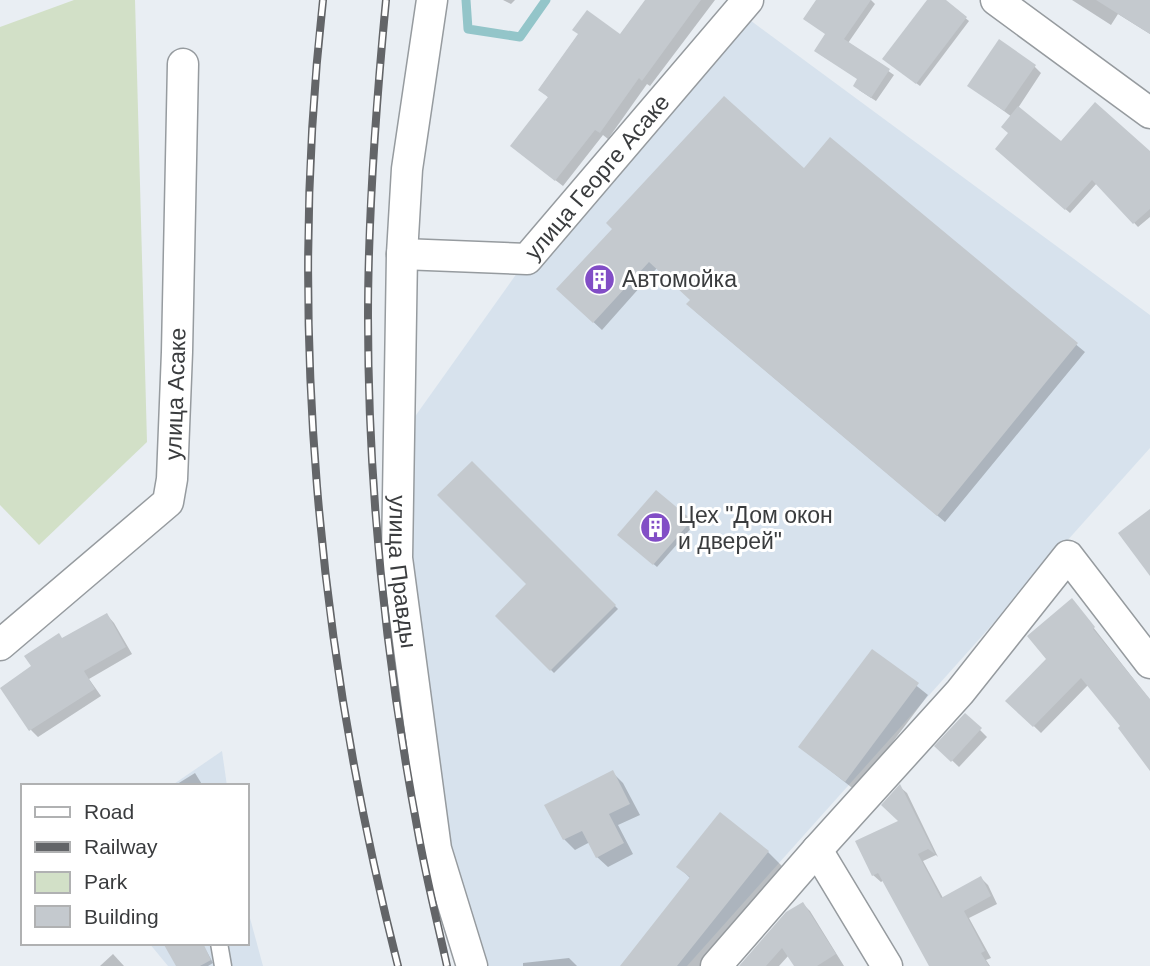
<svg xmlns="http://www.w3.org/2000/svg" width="1150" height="966" font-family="Arial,sans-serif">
	<rect width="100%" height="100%" fill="#e9eef3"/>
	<g fill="#d7e2ed">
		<polygon points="739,12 1150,315 1150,448 687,966 472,966 436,849 399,439 527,259"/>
		<polygon points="222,751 227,786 171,786"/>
		<polygon points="247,907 263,966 168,966 149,943 247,943"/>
	</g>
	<polygon fill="#d2e0c7" points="74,0 135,0 147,442 39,545 0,505 0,27"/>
	<g fill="#0003">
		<polygon points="503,0 515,0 511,4"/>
		<polygon points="647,0 715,0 650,86 647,84 608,139 603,135 563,186 519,152 549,98 541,90 621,36"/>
		<polygon points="818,0 871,0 875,4 848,43 894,75 876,101 859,90 859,80 826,34"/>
		<polygon points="929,0 943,0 969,21 920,86 888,62"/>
		<polygon points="1072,0 1150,0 1150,34 1118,14 1111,25"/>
		<polygon points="1034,66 1041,73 1018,108 1061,144 1150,153 1150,217 1138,227 1097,183 1070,213 1001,153 1010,133 1012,117 970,86"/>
		<polygon points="830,140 1085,352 945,522 696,312 692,300 657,268 602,330 558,289 804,170"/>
		<polygon points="472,463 618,609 554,673 497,616 529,584"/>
		<polygon points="656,493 694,525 657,567 620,535"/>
		<polygon points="1072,600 1150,700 1150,766 1123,727 1089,684 1041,733 1008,701 1048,659"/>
		<polygon points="107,615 114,623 132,654 89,679 101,696 38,737 31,730 34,667 63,640"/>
		<polygon points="873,651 928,695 856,791 801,747"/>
		<polygon points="965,715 987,737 959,767 937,746"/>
		<polygon points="612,772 623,783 640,815 618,825 633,854 608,867 597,857 590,842 575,850 564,839"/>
		<polygon points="195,773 203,786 174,786"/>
		<polygon points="900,787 907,793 938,857 936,855 923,861 943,898 981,878 988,885 997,904 969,918 991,958 986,960 990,966 933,966 884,880 881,882 873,875 900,821"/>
		<polygon points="768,852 782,866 702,966 622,966 691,879 678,866"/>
		<polygon points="803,904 810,911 844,966 795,966 789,955 779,966 742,966"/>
		<polygon points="202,943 213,963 208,966 178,966"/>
		<polygon points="113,954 124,966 100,966"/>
		<polygon points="569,958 577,966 523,966 523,963"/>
	</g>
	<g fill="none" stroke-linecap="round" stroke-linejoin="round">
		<polyline stroke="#93c5c9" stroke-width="9" points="466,0 468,29 520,37 546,0"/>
	</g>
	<g fill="#c4c9ce">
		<polygon points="645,0 701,0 642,81 639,78 600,133 595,130 555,181 510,146 548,97 538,90 578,34 572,30 587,10 620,34"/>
		<polygon points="816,0 871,0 844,39 890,69 871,98 853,86 857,79 814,51 825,34 803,19"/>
		<polygon points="927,0 946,0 967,17 916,84 882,59"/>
		<polygon points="1096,0 1150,0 1150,34"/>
		<polygon points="999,39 1036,65 1004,111 967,86"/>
		<polygon points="724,96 804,168 830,137 1078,343 937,516 686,304 690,300 649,262 593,323 556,289 612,229 606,223"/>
		<polygon points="1095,102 1150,151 1150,209 1133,224 1092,180 1065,210 995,149 1008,133 1001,127 1018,106 1061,141"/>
		<polygon points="472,461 616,605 550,671 495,616 526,584 437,495"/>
		<polygon points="656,490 692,520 653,565 617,535"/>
		<polygon points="1150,509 1150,576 1118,533"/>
		<polygon points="1072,598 1095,627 1093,629 1150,699 1150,771 1118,728 1120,726 1081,678 1033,727 1005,701 1046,659 1027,636"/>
		<polygon points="107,613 126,647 84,671 95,689 29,731 0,688 31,666 24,656 59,633 62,638"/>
		<polygon points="872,649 919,683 845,782 798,747"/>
		<polygon points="965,713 982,728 951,762 934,746"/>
		<polygon points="613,770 630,804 609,814 624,843 596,858 582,831 563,840 544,805"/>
		<polygon points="900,784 935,854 928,849 918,854 941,898 981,876 991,896 964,911 985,951 981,953 989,966 929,966 878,873 872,876 855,841 898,821 881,805"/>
		<polygon points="720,812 769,851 677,966 620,966 690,877 676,867"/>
		<polygon points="803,902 836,954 817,966 794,966 782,948 766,966 739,966 786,912"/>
		<polygon points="163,943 203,943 211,960 200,966 176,966"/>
	</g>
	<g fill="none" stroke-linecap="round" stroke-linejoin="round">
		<defs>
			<polyline id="service" points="219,943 223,966"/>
			<g id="minor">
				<path id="s1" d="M432 0 407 169 402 254 397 558 436 849 472 966"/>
				<polyline points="996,0 1150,113"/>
				<path id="s2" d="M402 254 527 259 748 0"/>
				<path id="s3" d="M0 645 168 502 172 479 177 352 183 64"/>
				<polyline points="817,850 887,966"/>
				<polyline points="716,966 817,850 960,692 1068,556 1150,663"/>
			</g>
		</defs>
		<use href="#service" stroke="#969b9f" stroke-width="19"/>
		<use href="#minor" stroke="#969b9f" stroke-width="33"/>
		<use href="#service" stroke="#fff" stroke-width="16"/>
		<use href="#minor" stroke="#fff" stroke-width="30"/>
		<defs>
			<g id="rail">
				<path d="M323 0C287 323 318 652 398 966"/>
				<path d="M386 0C376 105 368 211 368 317 368 489 386 662 418 832 426 877 437 921 447 966"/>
			</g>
		</defs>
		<use href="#rail" stroke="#636568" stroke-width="8"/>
		<use href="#rail" stroke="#fff" stroke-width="5" stroke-dasharray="16" stroke-linecap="butt"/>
	</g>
	<defs>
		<symbol id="building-disc" viewBox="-11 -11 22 22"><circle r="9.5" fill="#824ec6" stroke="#fff"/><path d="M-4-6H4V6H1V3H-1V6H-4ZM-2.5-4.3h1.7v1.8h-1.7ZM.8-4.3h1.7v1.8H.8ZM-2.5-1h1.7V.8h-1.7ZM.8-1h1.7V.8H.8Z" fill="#fff"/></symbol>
	</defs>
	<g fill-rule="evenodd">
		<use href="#building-disc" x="582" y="262" width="35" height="35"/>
		<use href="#building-disc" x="638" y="510" width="35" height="35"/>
	</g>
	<g text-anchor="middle" stroke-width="6" stroke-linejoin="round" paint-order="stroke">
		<g font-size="23" fill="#3a3c3e" stroke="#fff">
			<text dy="8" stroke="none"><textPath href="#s2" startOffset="233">улица Георге Асаке</textPath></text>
			<text dy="8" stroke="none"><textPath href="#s3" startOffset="329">улица Асаке</textPath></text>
			<text dy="8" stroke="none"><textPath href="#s1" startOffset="574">улица Правды</textPath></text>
		</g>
		<g font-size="23" fill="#3a3c3e" stroke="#fff" text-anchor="start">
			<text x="622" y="287">Автомойка</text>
			<text x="678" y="523">Цех "Дом окон<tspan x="678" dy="26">и дверей"</tspan></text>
		</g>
	</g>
	<rect x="21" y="784" width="228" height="161" fill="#ffffff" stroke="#b0b1b2" stroke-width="2"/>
	<rect x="35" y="807" width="35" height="10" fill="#ffffff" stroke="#b0b1b2" stroke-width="2"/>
	<text x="84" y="819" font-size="21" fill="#3a3c3e">Road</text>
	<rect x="35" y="842" width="35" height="10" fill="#636568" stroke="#b0b1b2" stroke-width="2"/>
	<text x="84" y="854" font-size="21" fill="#3a3c3e">Railway</text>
	<rect x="35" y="872" width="35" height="21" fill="#d2e0c7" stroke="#b0b1b2" stroke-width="2"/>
	<text x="84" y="889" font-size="21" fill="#3a3c3e">Park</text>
	<rect x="35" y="906" width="35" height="21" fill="#c4c9ce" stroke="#b0b1b2" stroke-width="2"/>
	<text x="84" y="924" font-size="21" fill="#3a3c3e">Building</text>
</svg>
